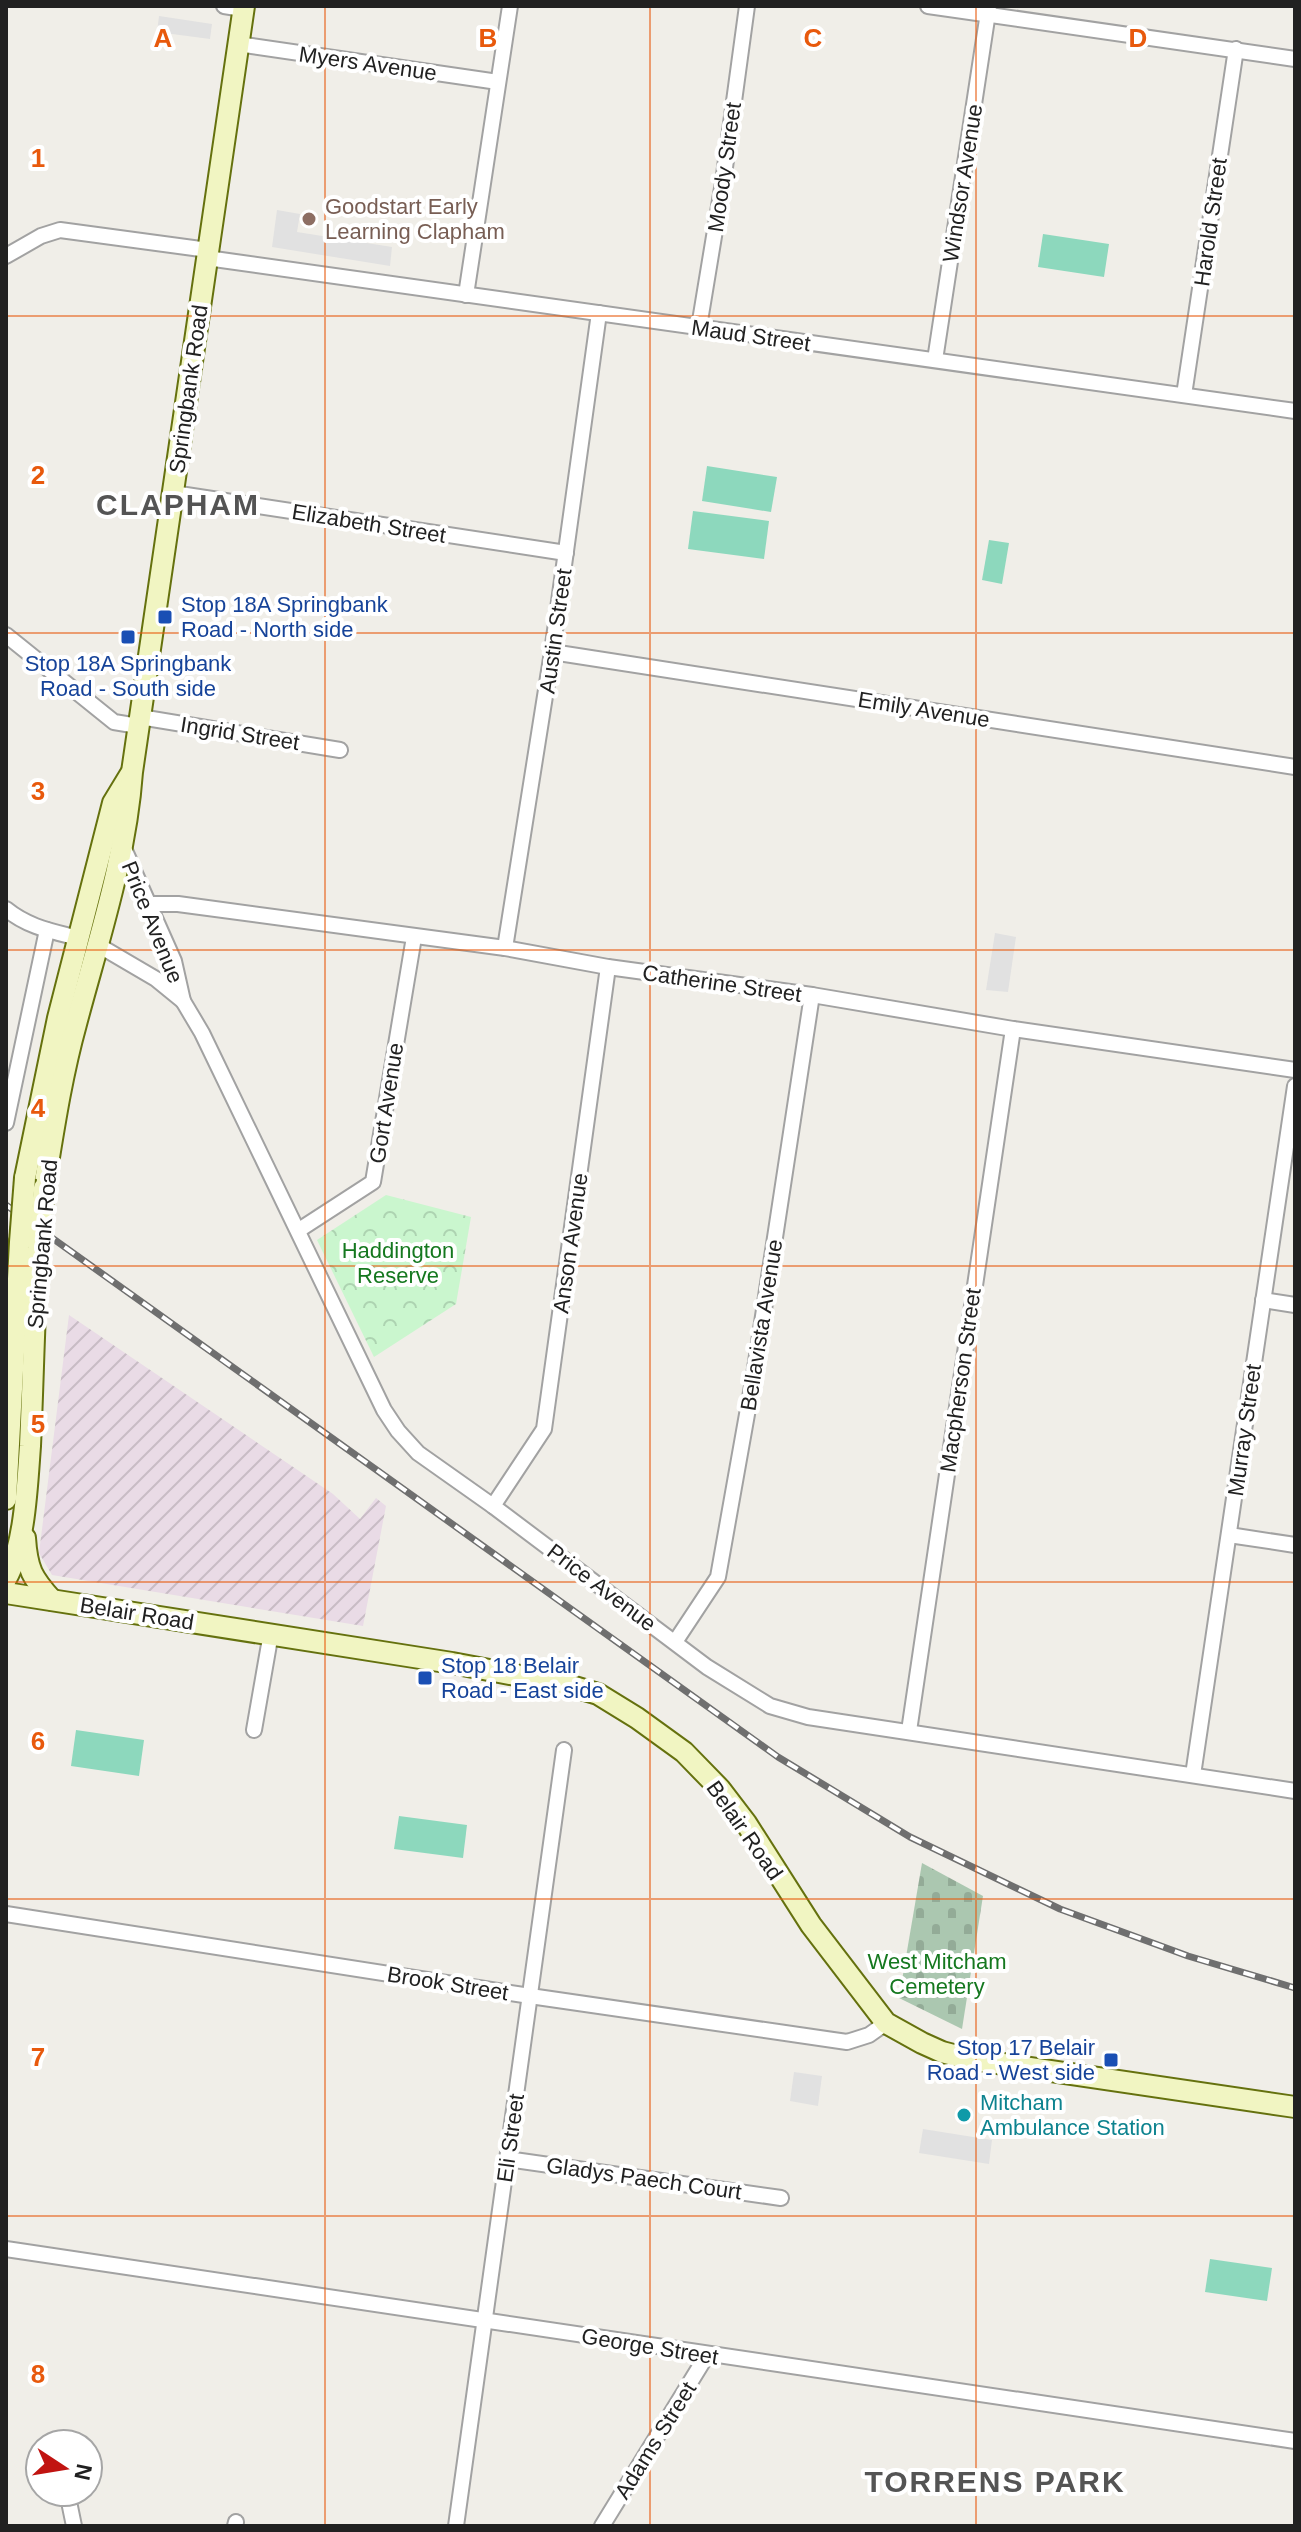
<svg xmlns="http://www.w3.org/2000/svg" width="1301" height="2532" font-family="Helvetica,sans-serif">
	<defs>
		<pattern id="industrial-furrows" width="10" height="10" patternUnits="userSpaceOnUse" patternTransform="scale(2)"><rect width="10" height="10" fill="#e9dbe6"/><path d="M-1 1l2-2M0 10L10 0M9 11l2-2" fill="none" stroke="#c8bcc5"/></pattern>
		<pattern id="cemetery-stones" width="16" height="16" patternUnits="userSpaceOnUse" patternTransform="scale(2)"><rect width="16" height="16" fill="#abc7b0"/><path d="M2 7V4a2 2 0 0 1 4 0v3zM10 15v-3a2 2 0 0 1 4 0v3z" fill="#93ab97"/></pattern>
		<pattern id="park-crowns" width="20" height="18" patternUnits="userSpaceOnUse" patternTransform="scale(2)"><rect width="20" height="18" fill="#caf6ce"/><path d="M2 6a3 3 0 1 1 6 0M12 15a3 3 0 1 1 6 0" fill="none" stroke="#add3b1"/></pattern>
	</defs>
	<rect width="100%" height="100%" fill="#f0eee8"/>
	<polygon fill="url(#industrial-furrows)" points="69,1315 333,1494 360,1519 376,1498 386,1506 363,1626 52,1575 39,1553"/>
	<polygon fill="url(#cemetery-stones)" points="922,1863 983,1896 962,2029 899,1998"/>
	<polygon fill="url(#park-crowns)" points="386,1195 471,1217 456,1304 374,1357 317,1240"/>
	<g fill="#8dd8bd">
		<polygon points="1043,234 1109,244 1104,277 1038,267"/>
		<polygon points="707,466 777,477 771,512 702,501"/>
		<polygon points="693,511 769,521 764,559 688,549"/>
		<polygon points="989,540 1009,543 1002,584 982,580"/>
		<polygon points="76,1730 144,1740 139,1776 71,1766"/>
		<polygon points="399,1816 467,1825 463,1858 394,1849"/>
		<polygon points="1210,2259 1272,2268 1267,2301 1205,2292"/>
	</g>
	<g fill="#e1e1e1">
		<polygon points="159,16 212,24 210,39 157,32"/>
		<polygon points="277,210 300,214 297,232 392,247 390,266 272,247"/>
		<polygon points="995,933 1016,937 1008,992 986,990"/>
		<polygon points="794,2072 822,2076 818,2106 790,2101"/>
		<polygon points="923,2129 992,2140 989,2164 919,2153"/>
	</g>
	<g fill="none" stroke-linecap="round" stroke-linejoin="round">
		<defs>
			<g id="minor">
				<polyline points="224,6 243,9"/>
				<polyline points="928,6 1295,59"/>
				<polyline points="238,44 498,82"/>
				<polyline points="6,256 41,236 60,230 208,250"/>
				<polyline points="207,258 1295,411"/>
				<polyline points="466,295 510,6"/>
				<polyline points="699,327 723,182 747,6"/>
				<polyline points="935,360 989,6"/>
				<polyline points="1184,395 1236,49"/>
				<polyline points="173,493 566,553"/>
				<polyline points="6,635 114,722 138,726"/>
				<polyline points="552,652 1295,767"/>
				<polyline points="140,717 340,750"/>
				<polyline points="122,844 174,961 183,1001 202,1033 384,1410 398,1431 418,1453 493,1506 707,1667 770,1706 808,1717 1295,1791"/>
				<polyline points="147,904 178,904 505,948 608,967 812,995 1013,1029 1295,1070"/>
				<path d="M6 909C28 927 51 931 78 938"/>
				<polyline points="98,945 156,979 183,1001"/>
				<polyline points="505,948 552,652 599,313"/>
				<polyline points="6,1123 47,930"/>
				<polyline points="299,1230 373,1182 414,937"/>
				<polyline points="1263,1300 1295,1305"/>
				<polyline points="493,1506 544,1429 608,967"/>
				<polyline points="1229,1535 1295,1545"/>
				<polyline points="675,1642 718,1577 754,1375 812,995"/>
				<polyline points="254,1730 271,1633"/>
				<polyline points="909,1731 1013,1029"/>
				<polyline points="1193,1775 1295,1086"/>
				<polyline points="6,1914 530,1996 847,2042 869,2035 886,2023"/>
				<polyline points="507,2159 781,2198"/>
				<polyline points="6,2249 1295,2441"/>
				<polyline points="67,2492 74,2526"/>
				<polyline points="235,2526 236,2522"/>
				<polyline points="456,2526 564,1750"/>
				<polyline points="602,2526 707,2355"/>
			</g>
			<g id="secondary">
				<polyline points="25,1178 58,1018 90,893 113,803 130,775"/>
				<path d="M44 1188C53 1133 61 1078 76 1024 98 941 126 858 132 772L244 6"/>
				<polyline points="6,1499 20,1242"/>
				<path d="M25 1538C27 1569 32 1578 52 1600"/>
				<path d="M6 1579C25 1546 27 1485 30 1446 33 1380 34 1315 38 1249"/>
				<polyline points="6,1593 452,1663 568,1685 598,1694 637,1718 684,1752 720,1789 746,1823 811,1925 886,2023 922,2043 942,2052 969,2059 1295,2107"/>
			</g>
		</defs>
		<use href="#minor" stroke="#a2a2a2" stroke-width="18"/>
		<use href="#secondary" stroke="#65710e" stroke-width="24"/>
		<use href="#minor" stroke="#fff" stroke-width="14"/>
		<use href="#secondary" stroke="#f1f5c2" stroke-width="20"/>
		<defs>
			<polyline id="rail" points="6,1205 778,1757 910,1837 1060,1909 1188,1956 1295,1988"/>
		</defs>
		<use href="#rail" stroke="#6f6f6f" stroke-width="7"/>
		<use href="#rail" stroke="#fff" stroke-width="4" stroke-dasharray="12" stroke-linecap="butt"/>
		<defs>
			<g id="secondary-bridge">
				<polyline points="20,1242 25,1178"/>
				<polyline points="38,1249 44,1188"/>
			</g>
		</defs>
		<use href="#secondary-bridge" stroke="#65710e" stroke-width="24" stroke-linecap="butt"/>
		<use href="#secondary-bridge" stroke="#f1f5c2" stroke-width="20"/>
	</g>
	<path fill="none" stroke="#e8590c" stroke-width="2" stroke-opacity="0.55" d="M325 6V2526M650 6V2526M976 6V2526M6 316H1295M6 633H1295M6 950H1295M6 1266H1295M6 1582H1295M6 1899H1295M6 2216H1295"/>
	<circle fill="#8d6e63" stroke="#fff" stroke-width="3" cx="309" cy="219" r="8"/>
	<g fill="#1a4fb4" stroke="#fff" stroke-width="3">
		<rect x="157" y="609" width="16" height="16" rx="4"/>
		<rect x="120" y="629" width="16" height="16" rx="4"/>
		<rect x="417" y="1670" width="16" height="16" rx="4"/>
		<rect x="1103" y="2052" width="16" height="16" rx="4"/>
	</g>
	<circle fill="#0f9aa8" stroke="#fff" stroke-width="3" cx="964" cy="2115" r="8"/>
	<g text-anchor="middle" stroke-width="8" stroke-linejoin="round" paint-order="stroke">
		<g font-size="22" fill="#212121" stroke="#fff">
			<text transform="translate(368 63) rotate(8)" y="8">Myers Avenue</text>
			<text transform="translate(724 167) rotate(-82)" y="8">Moody Street</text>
			<text transform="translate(962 183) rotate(-81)" y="8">Windsor Avenue</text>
			<text transform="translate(1210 222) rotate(-82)" y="8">Harold Street</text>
			<text transform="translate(751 335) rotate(8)" y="8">Maud Street</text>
			<text transform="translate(188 389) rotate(-82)" y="8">Springbank Road</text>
			<text transform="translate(369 523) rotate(9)" y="8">Elizabeth Street</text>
			<text transform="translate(555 631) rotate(-82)" y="8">Austin Street</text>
			<text transform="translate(924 709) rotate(9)" y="8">Emily Avenue</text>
			<text transform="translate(240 733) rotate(9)" y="8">Ingrid Street</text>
			<text transform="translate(153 922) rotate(68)" y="8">Price Avenue</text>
			<text transform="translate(722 983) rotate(8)" y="8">Catherine Street</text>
			<text transform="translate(386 1103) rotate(-81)" y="8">Gort Avenue</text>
			<text transform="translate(570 1243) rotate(-82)" y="8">Anson Avenue</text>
			<text transform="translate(42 1244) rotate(-85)" y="8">Springbank Road</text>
			<text transform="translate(761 1325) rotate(-81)" y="8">Bellavista Avenue</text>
			<text transform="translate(960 1380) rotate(-82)" y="8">Macpherson Street</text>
			<text transform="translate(1244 1430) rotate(-82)" y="8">Murray Street</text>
			<text transform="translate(602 1587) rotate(37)" y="8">Price Avenue</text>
			<text transform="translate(137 1613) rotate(9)" y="8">Belair Road</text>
			<text transform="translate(745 1830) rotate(55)" y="8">Belair Road</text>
			<text transform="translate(448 1983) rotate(9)" y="8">Brook Street</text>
			<text transform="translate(510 2138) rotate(-82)" y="8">Eli Street</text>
			<text transform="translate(644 2178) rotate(8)" y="8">Gladys Paech Court</text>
			<text transform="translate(650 2346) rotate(9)" y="8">George Street</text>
			<text transform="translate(655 2440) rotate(-58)" y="8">Adams Street</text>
		</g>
		<g font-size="22" fill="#785e54" stroke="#fff" text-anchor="start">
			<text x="325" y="214">Goodstart Early<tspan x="325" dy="25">Learning Clapham</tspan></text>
		</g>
		<g font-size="22" fill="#164399" stroke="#fff" text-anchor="start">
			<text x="181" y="612">Stop 18A Springbank<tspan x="181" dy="25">Road - North side</tspan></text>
			<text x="128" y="671" text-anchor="middle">Stop 18A Springbank<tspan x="128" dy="25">Road - South side</tspan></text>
			<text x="441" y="1673">Stop 18 Belair<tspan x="441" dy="25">Road - East side</tspan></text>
			<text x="1095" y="2055" text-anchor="end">Stop 17 Belair<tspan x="1095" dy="25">Road - West side</tspan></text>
		</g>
		<g font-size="22" fill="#15781f" stroke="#fff">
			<text x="398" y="1258">Haddington<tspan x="398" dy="25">Reserve</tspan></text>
			<text x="937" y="1969">West Mitcham<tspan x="937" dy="25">Cemetery</tspan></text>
		</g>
		<g font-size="22" fill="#0d838f" stroke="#fff" text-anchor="start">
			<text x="980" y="2110">Mitcham<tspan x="980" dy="25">Ambulance Station</tspan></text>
		</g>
		<g font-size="30" font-weight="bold" letter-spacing="2" fill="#545454" stroke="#fff">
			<text x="178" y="515">CLAPHAM</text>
			<text x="995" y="2492">TORRENS PARK</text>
		</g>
	</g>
	<g font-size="26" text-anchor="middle" font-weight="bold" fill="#e8590c" stroke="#fff" stroke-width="8" stroke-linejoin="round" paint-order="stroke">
		<text x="163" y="47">A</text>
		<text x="488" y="47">B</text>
		<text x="813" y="47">C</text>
		<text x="1138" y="47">D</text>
		<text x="38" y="167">1</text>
		<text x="38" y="484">2</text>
		<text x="38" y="800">3</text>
		<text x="38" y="1117">4</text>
		<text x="38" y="1433">5</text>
		<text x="38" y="1750">6</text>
		<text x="38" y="2066">7</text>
		<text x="38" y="2383">8</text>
	</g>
	<rect width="1301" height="2532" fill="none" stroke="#212121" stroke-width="16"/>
	<g transform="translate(64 2468) rotate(102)"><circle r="38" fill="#ffffff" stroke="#a6a6a6" stroke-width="2"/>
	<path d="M0-6L14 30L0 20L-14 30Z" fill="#c11411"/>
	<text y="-12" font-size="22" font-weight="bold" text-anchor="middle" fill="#212121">N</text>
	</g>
</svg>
